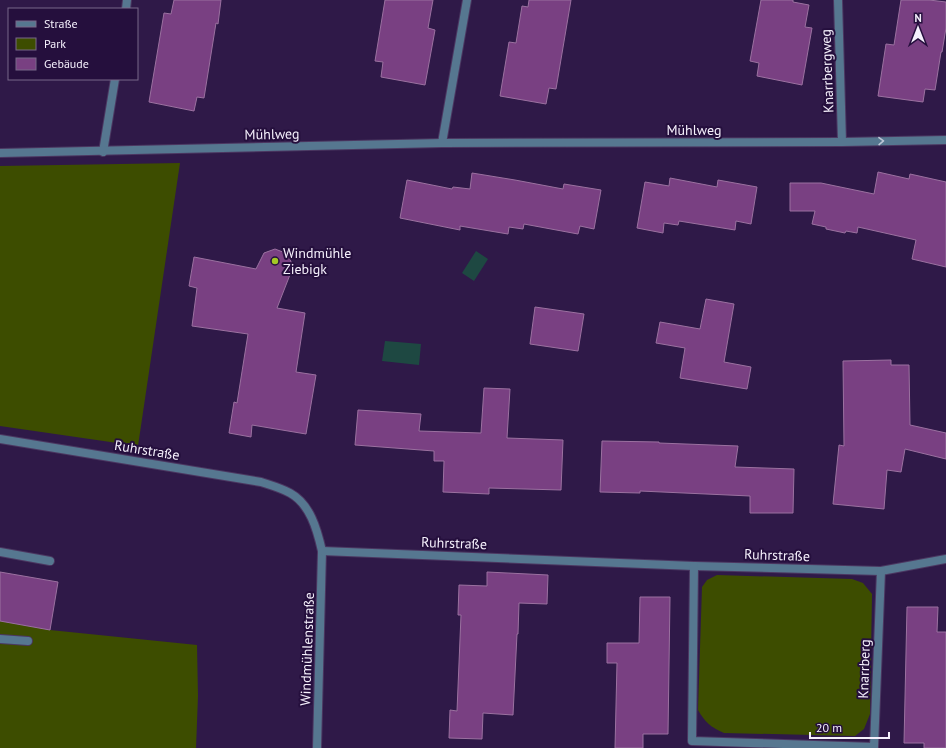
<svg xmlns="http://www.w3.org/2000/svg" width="946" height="748" font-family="'PT Sans',sans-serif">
	<rect width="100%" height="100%" fill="#2f1948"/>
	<g fill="#3d4d00">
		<polygon points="180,163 138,446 0,426 0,166"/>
		<path d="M717 575 852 579 863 583 872 594 870 714 864 729 855 736 724 733C710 727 705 722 698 710L702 587 707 580Z"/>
		<polygon points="0,621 50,630 197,645 198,696 196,748 0,748"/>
	</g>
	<g fill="#1e4842">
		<polygon points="476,251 488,259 474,281 462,273"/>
		<polygon points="385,341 421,344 419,365 382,361"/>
	</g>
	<g fill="#794082" stroke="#9b71a0">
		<polygon points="174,0 221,0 218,24 216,23 204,98 197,97 194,111 149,102 164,13 171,14"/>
		<polygon points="385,0 433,0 428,28 435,30 425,85 381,77 383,62 375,61"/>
		<polygon points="529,0 571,0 556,89 549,88 546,104 500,96 509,42 516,43 522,6 528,7"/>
		<polygon points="761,0 793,0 793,2 809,5 805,27 812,28 802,85 757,76 759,63 750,61"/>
		<polygon points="901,0 929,0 946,2 946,28 942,52 941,52 935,90 925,89 923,102 878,96 886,44 894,45"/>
		<polygon points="878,172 909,179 910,174 946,182 946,267 912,259 916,240 858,227 857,233 846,231 845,233 826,229 826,227 812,224 815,211 790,211 790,183 821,183 874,194"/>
		<polygon points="472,173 515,180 563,189 564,184 601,190 594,229 580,226 578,234 524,224 523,229 509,227 508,234 460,226 460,230 400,218 407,180 452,189 453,187 470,189"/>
		<polygon points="670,178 717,187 718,180 757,187 751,224 736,221 735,230 679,221 678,225 664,223 663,233 637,228 645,182 669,186"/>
		<polygon points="275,249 288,254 293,267 277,308 305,313 296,372 316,375 306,434 252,425 251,437 229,433 234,402 237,403 248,334 192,326 197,288 189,286 194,257 256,269 264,253"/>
		<polygon points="706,299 734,304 724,362 751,367 747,389 680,378 685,348 656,343 660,322 700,329"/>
		<polygon points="535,307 584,314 578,351 530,344"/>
		<polygon points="891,360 891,365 909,365 910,425 946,433 946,459 905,449 901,472 887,470 884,509 833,504 839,445 844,446 843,361"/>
		<polygon points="484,388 510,389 507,438 563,440 561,490 489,488 489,494 443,492 444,461 434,461 434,451 355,445 358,410 421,414 419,431 481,433"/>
		<polygon points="602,441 659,442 659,443 738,446 735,467 794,469 793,513 750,513 750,496 640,491 640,493 600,492"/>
		<polygon points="0,572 58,582 50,630 0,621"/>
		<polygon points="487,572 548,575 547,604 519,603 518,634 517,634 513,715 483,713 482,739 449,738 450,710 457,711 461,615 458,615 459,585 487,586"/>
		<polygon points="640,597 670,597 668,734 643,734 643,748 615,748 617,663 607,663 607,643 639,643"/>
		<polygon points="907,607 938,607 937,632 946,632 946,748 924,748 924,743 904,743"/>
	</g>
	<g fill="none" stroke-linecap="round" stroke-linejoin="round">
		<defs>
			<g id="lane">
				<polyline points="0,552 50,561"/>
				<polyline points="0,639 28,641"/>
			</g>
			<g id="street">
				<polyline points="838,0 842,142"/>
				<polyline points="126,9 127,0"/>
				<polyline points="442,143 467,0"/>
				<polyline points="103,152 115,79"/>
				<polyline points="0,153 442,143 842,142 946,140"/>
				<path d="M0 439 261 482C270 485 281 488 290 493 310 504 317 529 322 551L317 748"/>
				<polyline points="322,551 694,566 881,571 946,559"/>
				<polyline points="694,566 692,741 874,747 881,571"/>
			</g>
		</defs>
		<use href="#lane" stroke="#4b3761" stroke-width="10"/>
		<use href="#street" stroke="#4b3761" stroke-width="10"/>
		<use href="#lane" stroke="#567790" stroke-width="8"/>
		<use href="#street" stroke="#567790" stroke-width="8"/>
	</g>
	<defs><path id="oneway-chevron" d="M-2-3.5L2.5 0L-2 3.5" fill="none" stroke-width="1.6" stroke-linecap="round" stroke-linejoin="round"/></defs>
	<use stroke="#bdc6d6" href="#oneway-chevron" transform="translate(881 141) rotate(-1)"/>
	<circle fill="#a4c825" stroke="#250f3d" stroke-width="1.5" cx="275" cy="261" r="4"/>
	<g text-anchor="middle" stroke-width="4" stroke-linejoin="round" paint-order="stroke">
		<g font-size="14" fill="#f5f0fc" stroke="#250f3d">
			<text transform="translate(827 71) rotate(-92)" y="5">Knarrbergweg</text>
			<text x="694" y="135">Mühlweg</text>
			<text transform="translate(272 134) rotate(-1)" y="5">Mühlweg</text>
			<text transform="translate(147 450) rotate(9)" y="5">Ruhrstraße</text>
			<text transform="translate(454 543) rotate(2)" y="5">Ruhrstraße</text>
			<text transform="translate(777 555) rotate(2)" y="5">Ruhrstraße</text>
			<text transform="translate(307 649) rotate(-88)" y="5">Windmühlenstraße</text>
			<text transform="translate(864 669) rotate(-88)" y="5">Knarrberg</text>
		</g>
		<g font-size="14" fill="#f5f0fc" stroke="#250f3d" text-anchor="start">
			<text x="283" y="258">Windmühle<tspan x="283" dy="16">Ziebigk</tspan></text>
		</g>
	</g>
	<rect x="8" y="8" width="130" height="72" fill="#250f3d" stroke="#786989"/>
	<rect x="16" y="21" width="20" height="6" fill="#567790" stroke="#786989"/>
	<text x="44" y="28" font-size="12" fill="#f5f0fc">Straße</text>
	<rect x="16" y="38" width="20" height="12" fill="#3d4d00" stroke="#786989"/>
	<text x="44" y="48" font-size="12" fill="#f5f0fc">Park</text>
	<rect x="16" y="58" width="20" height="12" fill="#794082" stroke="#786989"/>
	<text x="44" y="68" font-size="12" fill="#f5f0fc">Gebäude</text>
	<g transform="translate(918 28)" stroke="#250f3d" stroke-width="3" paint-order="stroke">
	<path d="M0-3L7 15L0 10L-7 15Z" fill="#f5f0fc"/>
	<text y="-6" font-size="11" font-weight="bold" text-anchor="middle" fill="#f5f0fc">N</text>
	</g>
	<path d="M810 732v6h79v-6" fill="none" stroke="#f5f0fc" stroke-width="2"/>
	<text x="816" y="732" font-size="12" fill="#f5f0fc" stroke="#250f3d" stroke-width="3" paint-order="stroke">20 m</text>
</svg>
